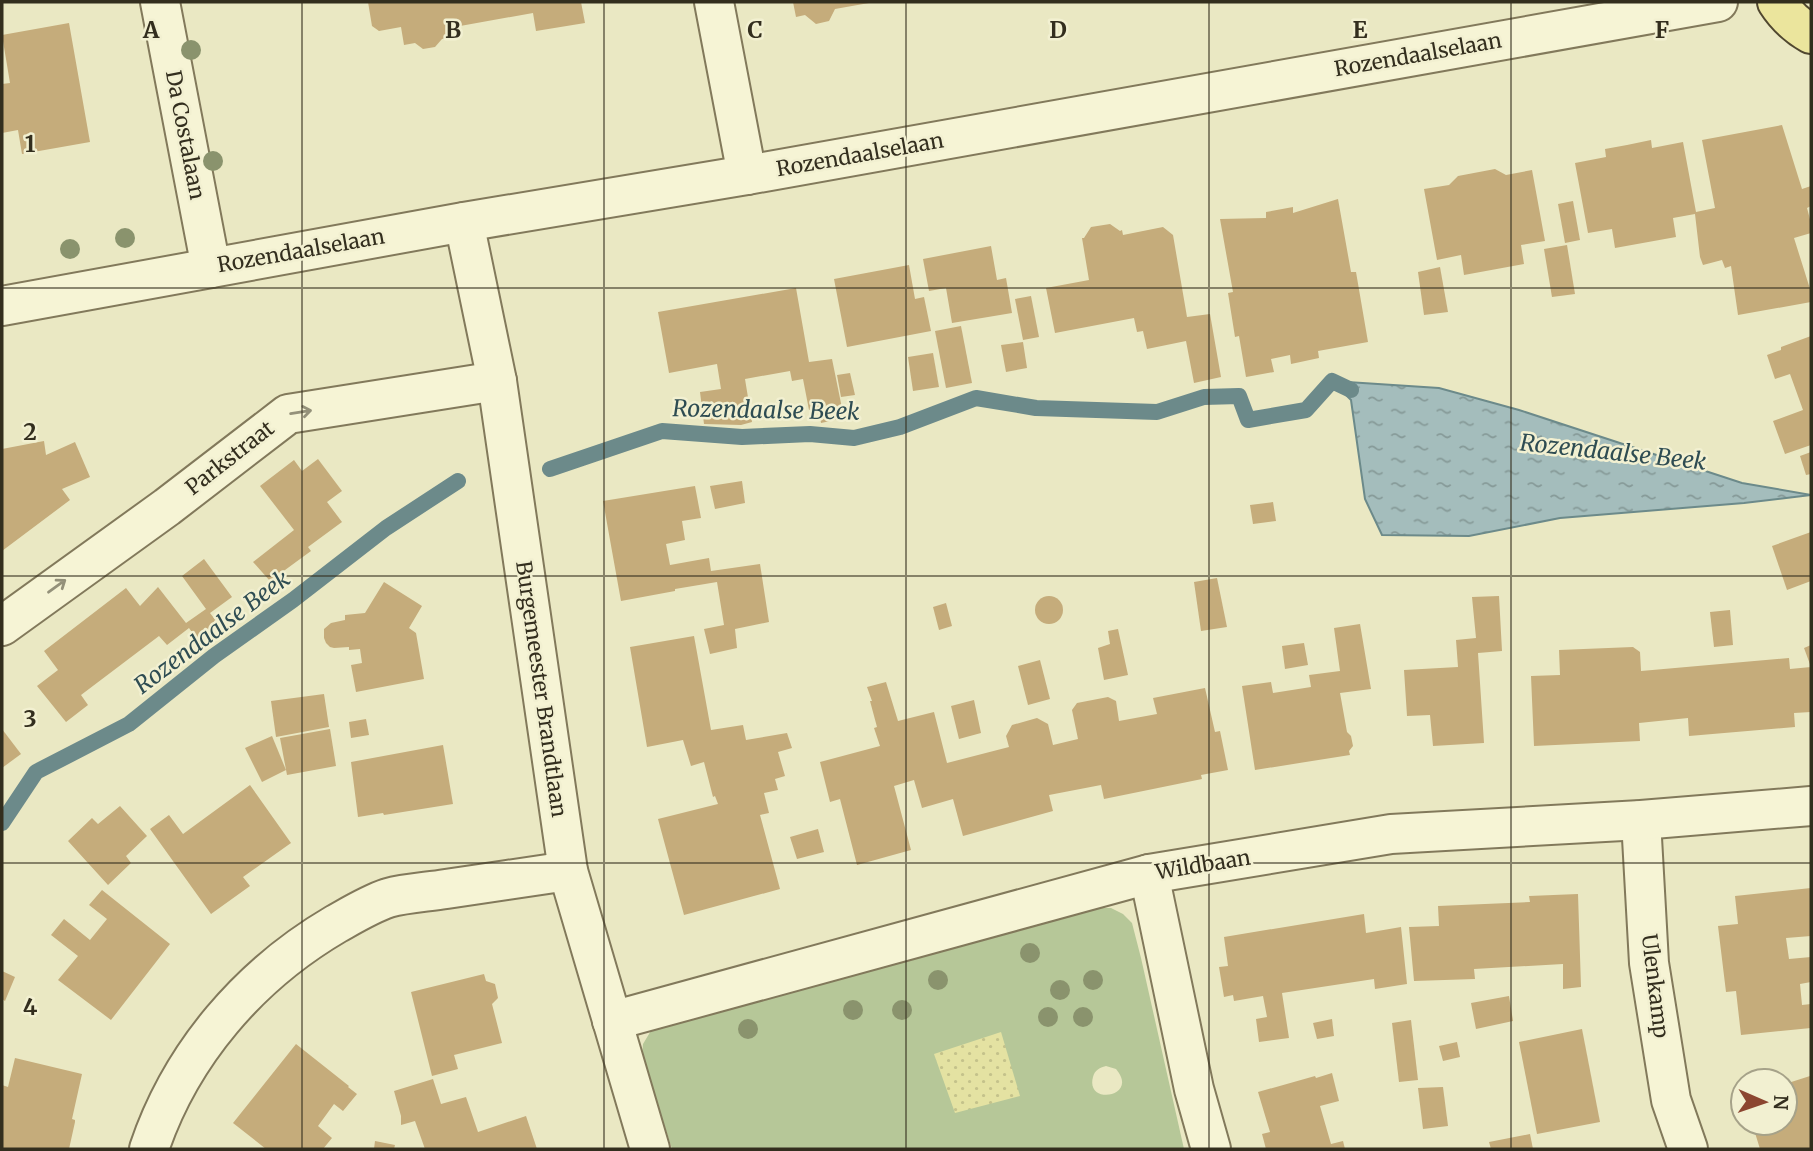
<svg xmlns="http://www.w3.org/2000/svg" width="1813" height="1151" font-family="Merriweather,serif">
	<defs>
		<pattern id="sand-dots" width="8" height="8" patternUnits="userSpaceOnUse" patternTransform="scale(1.75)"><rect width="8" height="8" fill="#e4e2a2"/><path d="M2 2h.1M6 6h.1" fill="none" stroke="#c4c28b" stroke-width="1.8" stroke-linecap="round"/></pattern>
		<pattern id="water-ripples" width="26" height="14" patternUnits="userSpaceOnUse" patternTransform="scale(1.75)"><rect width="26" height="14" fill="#a4bdbc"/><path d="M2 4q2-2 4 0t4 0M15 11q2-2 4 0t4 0" fill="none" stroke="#869a98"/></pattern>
	</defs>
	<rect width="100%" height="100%" fill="#eae8c3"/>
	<path fill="#b6c798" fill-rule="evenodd" d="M1099 908H1111L1123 914 1132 923 1141 958 1184 1149H672L642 1056 643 1044 652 1029ZM1106 1066 1116 1069C1140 1097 1085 1106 1093 1077 1095 1070 1099 1068 1106 1066Z"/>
	<polygon fill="url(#sand-dots)" points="1001,1032 1020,1096 955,1113 934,1054"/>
	<polygon fill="url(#water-ripples)" stroke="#6c8a8a" stroke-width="2" points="1332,381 1439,388 1519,410 1742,483 1811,495 1744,503 1560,518 1469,536 1382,535 1365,499 1351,400"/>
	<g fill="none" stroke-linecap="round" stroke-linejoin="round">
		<g stroke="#6c8a8a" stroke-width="16">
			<polyline points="550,469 662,431 742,437 810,434 854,438 900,427 976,398 1036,408 1157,412 1204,397 1239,396 1248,420 1306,410 1332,381 1351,390"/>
			<polyline points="2,823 36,772 129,724 214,656 293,600 386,528 458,481"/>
		</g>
	</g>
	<g fill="#c5ac7b">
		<polygon points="368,2 581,2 585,23 536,31 533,13 449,28 451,37 442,39 435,47 423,49 415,43 404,45 401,27 379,31 372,26"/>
		<polygon points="793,2 869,2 869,3 835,9 829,21 816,24 805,15 796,17"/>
		<polygon points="69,23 90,142 22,154 18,130 2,133 2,84 10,83 2,35"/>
		<polygon points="1782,125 1802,189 1811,186 1811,206 1807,208 1811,223 1811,233 1794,238 1811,292 1811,302 1738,315 1731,266 1725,268 1722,260 1703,265 1700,257 1695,214 1673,218 1676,237 1615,248 1612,229 1588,233 1575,163 1606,157 1605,149 1627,145 1651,140 1652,148 1683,142 1696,212 1715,208 1702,140"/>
		<polygon points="1495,169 1506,175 1532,170 1545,241 1521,245 1524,264 1464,275 1461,255 1437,260 1424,189 1449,185 1458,176"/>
		<polygon points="1338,199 1351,272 1356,272 1368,342 1318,351 1319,358 1291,364 1290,355 1271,359 1274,372 1246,377 1239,336 1235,337 1228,293 1233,292 1220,219 1266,218 1266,212 1293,207 1293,213"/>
		<polygon points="1573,201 1580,240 1565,243 1558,204"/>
		<polygon points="1110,224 1120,231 1122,230 1123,235 1163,227 1173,235 1187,317 1210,314 1221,377 1194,383 1186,341 1147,349 1143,331 1137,332 1134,318 1055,333 1046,288 1089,280 1082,238 1084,238 1091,227"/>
		<polygon points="1567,245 1575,294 1552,297 1544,249"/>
		<polygon points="991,246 997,280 1006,278 1012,313 952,323 946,288 929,291 923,259"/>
		<polygon points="909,265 915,299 924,297 931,331 847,347 834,279"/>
		<polygon points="1440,267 1448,312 1424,315 1418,272"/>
		<polygon points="796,288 809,362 832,359 844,418 821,423 819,409 809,410 803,379 792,381 790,371 745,379 752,422 741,425 704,424 700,392 721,389 717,364 669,373 658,312"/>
		<polygon points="1031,296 1039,337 1023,340 1015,299"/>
		<polygon points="961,326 972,383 946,388 935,331"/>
		<polygon points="1811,336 1811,445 1785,454 1773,421 1803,410 1790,374 1775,379 1767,355 1781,350 1781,347"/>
		<polygon points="1023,342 1027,368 1006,372 1001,345"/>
		<polygon points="933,353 939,387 913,391 908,357"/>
		<polygon points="850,373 855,395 841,397 837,375"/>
		<polygon points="44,441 46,455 75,442 90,477 62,489 70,500 2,551 2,449"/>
		<polygon points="1811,452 1811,474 1806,475 1800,456"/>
		<polygon points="318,459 342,491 327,502 342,522 308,547 311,551 270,581 253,562 294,530 260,486 294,460 302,471"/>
		<polygon points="742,481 745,503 715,509 710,486"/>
		<polygon points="695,486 701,518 682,521 685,540 666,544 670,565 709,558 711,571 760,564 769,622 735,629 737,648 710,654 704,629 724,625 717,582 675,589 675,591 621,601 603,501"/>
		<polygon points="1273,502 1276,521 1253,524 1250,505"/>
		<polygon points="1811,532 1811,581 1787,590 1772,546"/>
		<polygon points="204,559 232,597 210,613 220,626 199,642 189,628 167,645 159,636 81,695 88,705 66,722 37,686 58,670 44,651 126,588 140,606 158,587 186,623 206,609 182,576"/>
		<polygon points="1217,578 1227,627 1201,631 1194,582"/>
		<polygon points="384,582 422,606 409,628 416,633 424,679 356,692 351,665 362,663 360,649 349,650 349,647 334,648 330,647 326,643 324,638 324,629 331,623 345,620 345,615 365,613"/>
		<circle cx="1049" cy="610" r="14"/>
		<polygon points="1499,596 1502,651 1478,653 1484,743 1433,746 1430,715 1407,716 1404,670 1458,667 1456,640 1476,638 1472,597"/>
		<polygon points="946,603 952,626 939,630 933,607"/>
		<polygon points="1730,610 1733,645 1714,647 1710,612"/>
		<polygon points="1360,624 1371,689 1340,693 1347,732 1351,736 1353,746 1349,751 1350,755 1255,770 1242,686 1271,682 1273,693 1311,687 1309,675 1340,671 1334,628"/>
		<polygon points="1118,629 1128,675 1104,680 1098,648 1110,644 1108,631"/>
		<polygon points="694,636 711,730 743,725 746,740 787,733 792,748 778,752 785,776 775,779 778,790 764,793 769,813 760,815 780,889 684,915 658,819 718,804 715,796 713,797 704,762 691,766 683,740 647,747 630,647"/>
		<polygon points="1304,643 1308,665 1285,669 1282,646"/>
		<polygon points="1811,645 1811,712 1794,713 1795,727 1689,736 1688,718 1639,723 1640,741 1534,746 1531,676 1560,675 1559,650 1633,647 1640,652 1641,671 1789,658 1790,669 1811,667 1804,648"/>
		<polygon points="1040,660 1050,699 1028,705 1018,666"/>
		<polygon points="886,682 898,721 934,712 947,763 1009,747 1006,736 1012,725 1037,718 1048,724 1053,745 1078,739 1072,710 1077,703 1108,697 1116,701 1119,721 1157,714 1153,698 1205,688 1215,732 1220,731 1228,770 1201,775 1202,779 1104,799 1101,785 1049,795 1053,811 963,836 953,799 922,808 914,780 894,786 911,850 857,865 840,799 830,802 820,762 880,746 874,728 877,727 870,701 872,701 867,687"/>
		<polygon points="324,694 329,727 276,737 271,701"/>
		<polygon points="974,700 981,733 959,739 951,706"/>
		<polygon points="366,719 369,735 351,738 349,722"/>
		<polygon points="2,729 21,754 2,768"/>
		<polygon points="330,729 336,766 287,775 280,738"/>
		<polygon points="272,736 286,770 262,782 245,748"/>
		<polygon points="443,745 453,804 384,815 383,813 358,817 351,762"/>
		<polygon points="250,785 291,843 243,877 250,886 211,914 150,829 169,815 183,834"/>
		<polygon points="120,806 147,836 126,856 131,863 108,885 68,841 92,818 98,824"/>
		<polygon points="818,829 824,852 797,859 790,837"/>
		<polygon points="1811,888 1811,936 1786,938 1789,959 1811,957 1811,982 1800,984 1802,1005 1811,1004 1811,1028 1741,1035 1736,991 1726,992 1718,926 1738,924 1735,896"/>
		<polygon points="102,890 170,944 111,1020 58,980 78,956 51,935 64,919 90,940 107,919 89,905"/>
		<polygon points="1578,894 1581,987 1563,989 1563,964 1474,969 1475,979 1414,981 1409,927 1439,926 1438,906 1530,902 1529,896"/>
		<polygon points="1364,914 1366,933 1401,927 1407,984 1375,989 1374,979 1282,993 1289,1038 1259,1042 1256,1019 1267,1017 1263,996 1234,1001 1233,995 1224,997 1219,967 1228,966 1224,937"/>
		<polygon points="2,971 15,977 5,1001 2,999"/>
		<polygon points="484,974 486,981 495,984 498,998 492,1004 502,1043 454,1055 458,1069 432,1076 411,992"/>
		<polygon points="1509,996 1513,1021 1476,1029 1471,1003"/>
		<polygon points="1332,1019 1334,1036 1317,1039 1313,1023"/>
		<polygon points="1411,1020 1418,1080 1399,1082 1392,1023"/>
		<polygon points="1582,1029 1600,1122 1537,1134 1519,1042"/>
		<polygon points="1457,1042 1460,1057 1443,1061 1439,1046"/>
		<polygon points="296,1044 349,1086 348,1087 357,1094 343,1111 334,1104 318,1126 332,1138 323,1149 266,1149 233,1123"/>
		<polygon points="15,1058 82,1074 72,1119 75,1120 75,1122 69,1149 2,1149 2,1085 8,1087"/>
		<polygon points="1332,1073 1339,1101 1320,1106 1331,1144 1343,1141 1345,1149 1266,1149 1262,1134 1270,1132 1258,1092 1315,1076 1316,1078"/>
		<polygon points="1810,1076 1811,1081 1811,1149 1760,1149 1752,1123 1785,1123 1785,1084"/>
		<polygon points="433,1079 441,1104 466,1097 478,1132 526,1116 537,1149 425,1149 415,1121 401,1125 401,1116 394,1091"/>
		<polygon points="1443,1087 1448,1126 1423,1129 1418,1088"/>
		<polygon points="1530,1134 1533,1149 1491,1149 1489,1142"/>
		<polygon points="375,1141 395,1145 394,1149 374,1149"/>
	</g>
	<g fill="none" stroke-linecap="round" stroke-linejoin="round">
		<defs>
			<g id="minor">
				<polyline points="160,2 211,268"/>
				<polyline points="714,2 747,175"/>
				<polyline points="464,222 497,381 568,871 650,1149"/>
				<polyline points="2,306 464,222 747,175 1718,2"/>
				<polyline points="2,626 167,507 288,414 497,381"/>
				<polyline points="1641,820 1649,963 1671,1100 1688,1149"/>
				<polyline points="1149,874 1194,1089 1211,1149"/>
				<polyline points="612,1021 1149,874 1391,834 1641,820 1811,806"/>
				<path d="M149 1149C181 1054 249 975 336 924 352 915 370 904 388 898 406 893 428 892 446 889 487 883 527 877 568 871"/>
			</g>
			<path id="major" d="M1777 2C1786 16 1797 26 1811 34"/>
		</defs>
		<use href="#minor" stroke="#82795b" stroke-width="42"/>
		<use href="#major" stroke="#50472f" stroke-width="42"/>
		<use href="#minor" stroke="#f6f4d5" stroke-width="38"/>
		<use href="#major" stroke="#ebe59d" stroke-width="38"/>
	</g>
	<g fill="#8a936d">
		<circle cx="191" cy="50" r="10"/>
		<circle cx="213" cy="161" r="10"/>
		<circle cx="125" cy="238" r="10"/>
		<circle cx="70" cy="249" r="10"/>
		<circle cx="1030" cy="953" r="10"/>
		<circle cx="938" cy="980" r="10"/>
		<circle cx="1093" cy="980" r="10"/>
		<circle cx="1060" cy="990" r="10"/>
		<circle cx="853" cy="1010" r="10"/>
		<circle cx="902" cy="1010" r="10"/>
		<circle cx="1048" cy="1017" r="10"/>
		<circle cx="1083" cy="1017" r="10"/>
		<circle cx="748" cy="1029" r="10"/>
	</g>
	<defs><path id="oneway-shaft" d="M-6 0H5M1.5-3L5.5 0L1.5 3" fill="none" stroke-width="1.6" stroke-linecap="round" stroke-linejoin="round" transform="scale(1.75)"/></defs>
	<g stroke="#94917a">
		<use href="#oneway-shaft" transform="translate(301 412) rotate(-9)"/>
		<use href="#oneway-shaft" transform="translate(57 586) rotate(-36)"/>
	</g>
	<path fill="none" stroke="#332e1e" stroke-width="2" stroke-opacity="0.55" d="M302 2V1149M604 2V1149M906 2V1149M1209 2V1149M1511 2V1149M2 288H1811M2 576H1811M2 863H1811"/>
	<g text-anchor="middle" stroke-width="5" stroke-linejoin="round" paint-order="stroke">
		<g font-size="21" fill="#332e1e" stroke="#f2f0d1">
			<text transform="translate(1418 55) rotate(-10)" y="7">Rozendaalselaan</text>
			<text transform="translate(185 135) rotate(79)" y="7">Da Costalaan</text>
			<text transform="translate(860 155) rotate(-10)" y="7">Rozendaalselaan</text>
			<text transform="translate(301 251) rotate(-10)" y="7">Rozendaalselaan</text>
			<text transform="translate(230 458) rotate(-38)" y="7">Parkstraat</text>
			<text transform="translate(541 689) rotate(82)" y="7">Burgemeester Brandtlaan</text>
			<text transform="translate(1203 865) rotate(-9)" y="7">Wildbaan</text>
			<text transform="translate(1655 986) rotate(83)" y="7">Ulenkamp</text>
		</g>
		<g font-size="23" font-style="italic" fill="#2e4c52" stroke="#f2f0d1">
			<text transform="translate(766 410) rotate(1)" y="8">Rozendaalse Beek</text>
			<text transform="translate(1613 452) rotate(6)" y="8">Rozendaalse Beek</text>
			<text transform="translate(212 632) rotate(-37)" y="8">Rozendaalse Beek</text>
		</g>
	</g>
	<g font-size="23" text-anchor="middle" font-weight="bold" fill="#332e1e" stroke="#f2f0d1" stroke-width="5" stroke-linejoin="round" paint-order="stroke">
		<text x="151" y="38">A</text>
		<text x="453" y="38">B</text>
		<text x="755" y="38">C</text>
		<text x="1058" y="38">D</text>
		<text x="1360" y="38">E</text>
		<text x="1662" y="38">F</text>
		<text x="30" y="152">1</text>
		<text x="30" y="440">2</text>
		<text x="30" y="727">3</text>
		<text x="30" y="1015">4</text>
	</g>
	<rect width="1813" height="1151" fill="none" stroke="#332e1e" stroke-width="7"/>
	<g transform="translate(1764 1102) rotate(92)"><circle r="33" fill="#f2f0d1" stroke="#a6a289" stroke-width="2"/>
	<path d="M0-5L12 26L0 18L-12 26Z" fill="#8c4630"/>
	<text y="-10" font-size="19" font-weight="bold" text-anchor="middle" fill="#332e1e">N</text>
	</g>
</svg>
